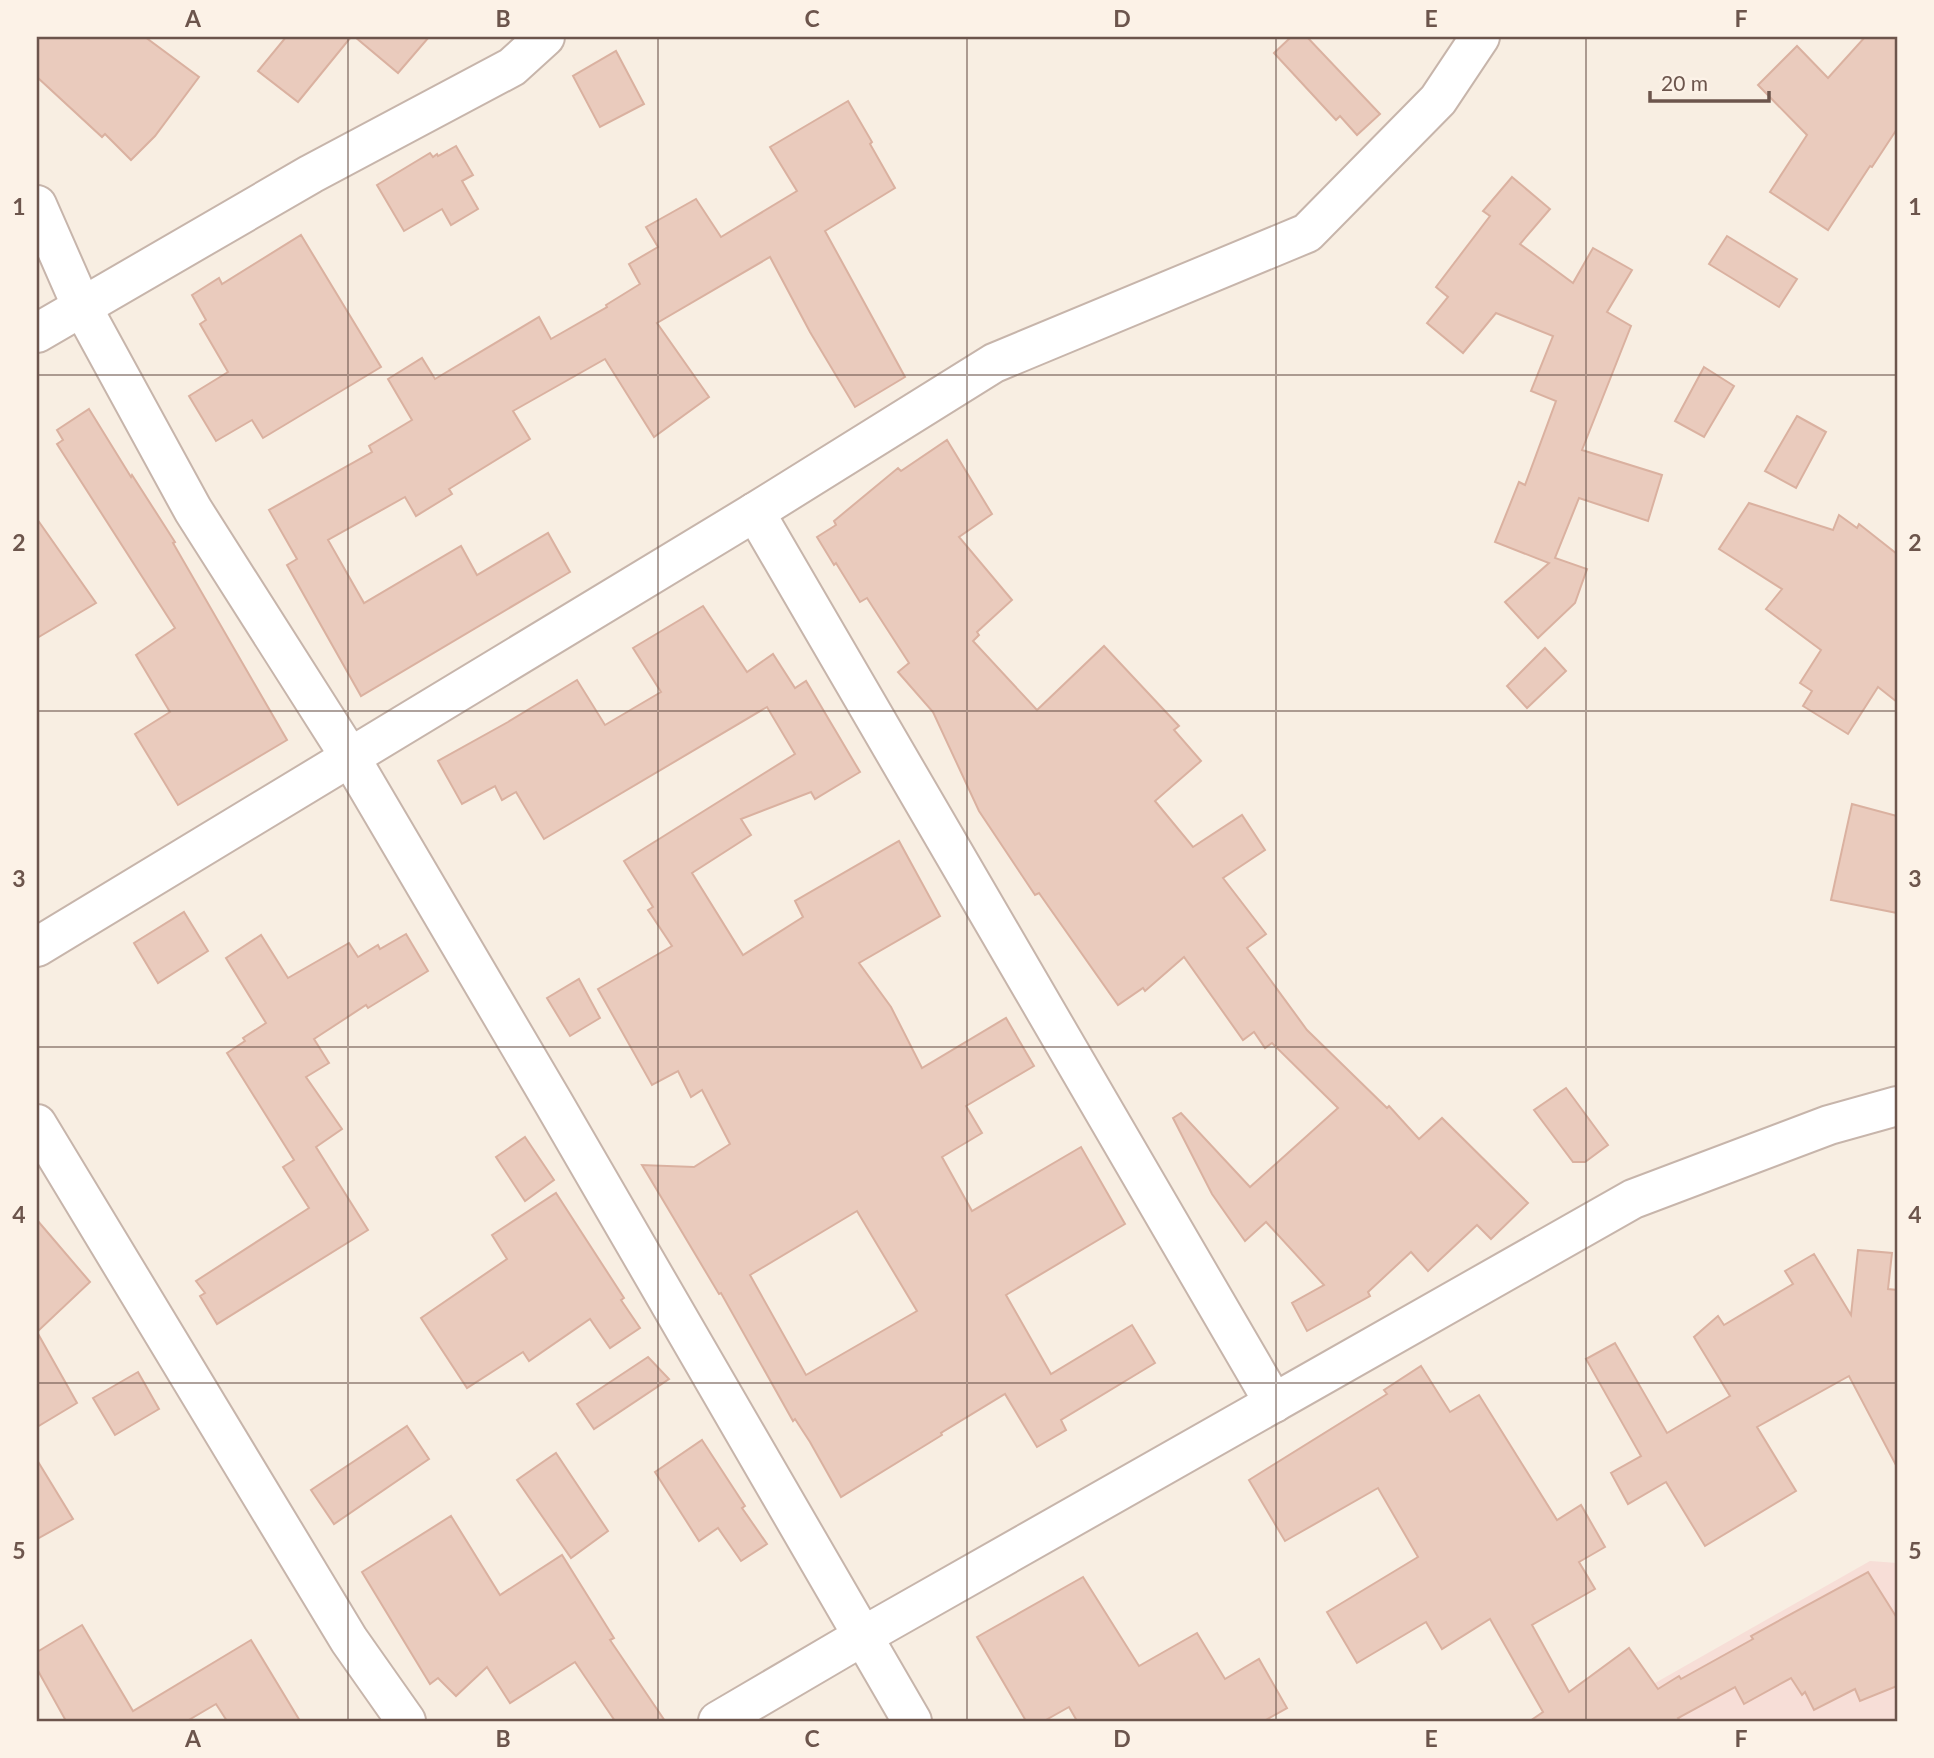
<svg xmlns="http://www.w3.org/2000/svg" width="1934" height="1758" font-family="Lato,sans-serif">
	<rect width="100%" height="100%" fill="#f8eee2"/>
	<polygon fill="#f7ded7" points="1870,1561 1897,1563 1897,1721 1551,1721 1601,1700 1634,1695"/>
	<g fill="#eacbbd" stroke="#dab1a0" stroke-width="2" fill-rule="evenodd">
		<polygon points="37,37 145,37 199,77 155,136 131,160 105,134 102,137 37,77"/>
		<polygon points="286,37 351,37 298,102 258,71"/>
		<polygon points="355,37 429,37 398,73"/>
		<polygon points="1291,37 1307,37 1380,114 1357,135 1340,116 1336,120 1274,53"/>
		<polygon points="1865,37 1897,37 1897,129 1872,167 1870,166 1828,230 1770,192 1807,135 1758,85 1797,46 1828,78"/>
		<polygon points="616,51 644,104 600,127 573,76"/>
		<polygon points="848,101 872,142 870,144 895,188 825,231 905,377 855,407 810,332 770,257 657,323 709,397 654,437 605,359 513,411 530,439 449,489 452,494 416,516 405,497 328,540 364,603 461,546 477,575 548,533 570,572 361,696 287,565 297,559 269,510 372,452 369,446 412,420 388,379 422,358 435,379 539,317 551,339 607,307 606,305 640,284 629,264 658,247 646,227 696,199 721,237 797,191 770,147"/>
		<polygon points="456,146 473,175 462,181 478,209 451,225 442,209 404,231 377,185 430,153 433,157 437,154 438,156"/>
		<polygon points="1512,177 1550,209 1520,244 1573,283 1593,248 1632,270 1607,312 1631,326 1582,450 1662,475 1648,521 1579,498 1555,558 1587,569 1575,603 1538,638 1505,602 1549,563 1495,542 1519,482 1525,485 1556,401 1531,391 1553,336 1496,313 1463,353 1427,323 1448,297 1436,287 1490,216 1483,211"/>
		<polygon points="301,235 381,367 263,438 252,420 216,441 189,396 228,372 200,324 206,320 192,295 219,278 222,284"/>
		<polygon points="1727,236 1797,279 1779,307 1709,264"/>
		<polygon points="1704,367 1734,386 1704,437 1675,421"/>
		<polygon points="89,409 131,477 132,475 175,542 173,543 287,740 178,805 135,734 170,712 136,655 175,628 57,444 63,440 57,430"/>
		<polygon points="1797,416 1826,432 1796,488 1765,471"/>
		<polygon points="947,440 992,514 959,537 1012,600 977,632 979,635 973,641 1037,710 1104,646 1179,726 1174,730 1201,761 1155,801 1193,847 1242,815 1265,850 1223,878 1266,934 1247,948 1307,1030 1387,1108 1389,1106 1419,1139 1442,1118 1528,1203 1491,1239 1477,1225 1428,1271 1411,1252 1368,1292 1370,1296 1307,1331 1292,1303 1324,1285 1266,1222 1245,1241 1212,1194 1173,1118 1181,1113 1250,1187 1338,1108 1272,1043 1265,1048 1254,1032 1243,1040 1184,957 1145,991 1143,988 1118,1005 1039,893 1035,895 979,811 933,712 898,672 909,663 867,598 860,602 836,563 834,565 817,537 836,525 834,521 898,468 901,471"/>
		<polygon points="1749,503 1833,530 1839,515 1857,528 1859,524 1897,554 1897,702 1878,687 1848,734 1803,706 1812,691 1800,683 1821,650 1766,609 1782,589 1719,549"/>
		<polygon points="37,519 96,603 37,638"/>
		<path d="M703 606 747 672 773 654 795 688 806 681 860 772 815 799 811 792 741 819 751 835 692 873 743 955 803 917 795 901 899 841 940 916 859 963 891 1007 922 1068 1006 1018 1034 1066 966 1106 982 1133 942 1157 972 1211 1081 1147 1125 1224 1006 1295 1051 1374 1132 1325 1155 1363 1061 1420 1066 1430 1037 1447 1005 1394 941 1433 942 1435 841 1497 810 1442 795 1419 793 1421 721 1293 719 1294 642 1165 694 1167 730 1144 702 1090 691 1097 678 1071 652 1085 598 989 672 946 648 910 653 907 624 861 795 754 767 707 544 839 516 792 502 800 495 786 462 804 438 761 508 722 577 680 605 725 661 692 633 648ZM857 1211 917 1311 806 1375 750 1275Z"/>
		<polygon points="1545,648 1566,671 1527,708 1507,686"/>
		<polygon points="1852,804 1897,816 1897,913 1831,900"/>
		<polygon points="184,912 208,951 158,983 134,943"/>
		<polygon points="406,934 428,971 368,1008 366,1005 314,1039 329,1063 306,1077 342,1129 316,1147 368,1230 217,1324 200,1296 205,1293 196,1281 309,1208 283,1167 294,1160 227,1053 245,1041 243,1038 266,1023 226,958 261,935 288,978 349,943 358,957 378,945 380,949"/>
		<polygon points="579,979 600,1018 570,1036 547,998"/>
		<polygon points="1566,1088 1608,1145 1585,1162 1573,1162 1534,1110"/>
		<polygon points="525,1137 554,1180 525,1201 496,1157"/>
		<polygon points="556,1193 624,1298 621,1300 640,1328 610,1348 590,1319 529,1361 523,1352 467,1388 421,1318 507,1259 492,1235"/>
		<polygon points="37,1220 90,1282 37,1332"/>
		<polygon points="1858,1250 1892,1253 1888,1289 1897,1290 1897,1467 1849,1376 1757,1427 1796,1491 1705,1546 1666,1482 1628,1504 1611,1473 1641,1456 1586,1359 1615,1343 1667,1433 1730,1396 1694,1337 1718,1316 1724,1325 1793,1284 1785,1271 1814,1254 1851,1315"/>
		<polygon points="37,1332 77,1403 37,1427"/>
		<polygon points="648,1357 669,1379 594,1429 577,1404"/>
		<polygon points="1421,1366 1450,1412 1479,1395 1557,1520 1581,1505 1605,1547 1579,1562 1595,1589 1532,1625 1569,1692 1629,1648 1658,1689 1679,1676 1681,1679 1753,1639 1751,1636 1868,1572 1897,1618 1897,1686 1860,1701 1855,1689 1814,1710 1805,1692 1802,1695 1791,1678 1744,1704 1735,1687 1678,1718 1680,1721 1530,1721 1543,1712 1490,1619 1442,1649 1426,1622 1357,1663 1327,1612 1418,1557 1378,1488 1285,1541 1249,1480 1387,1394 1384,1390"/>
		<polygon points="138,1372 159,1409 115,1435 93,1398"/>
		<polygon points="407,1426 429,1459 334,1524 311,1490"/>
		<polygon points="702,1440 745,1506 742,1508 767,1544 741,1561 718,1528 699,1541 655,1472"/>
		<polygon points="556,1453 608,1531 571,1558 517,1480"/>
		<polygon points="37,1460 73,1519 37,1539"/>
		<polygon points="451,1516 500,1595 562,1555 614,1638 610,1640 665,1721 615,1721 575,1662 510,1703 487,1667 456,1696 438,1678 430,1684 362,1572"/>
		<polygon points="1083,1577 1139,1666 1197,1633 1225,1679 1259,1659 1287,1708 1264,1721 1077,1721 1069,1707 1044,1721 1026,1721 977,1637"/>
		<polygon points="82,1625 133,1711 251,1640 300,1721 227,1721 216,1704 187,1721 66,1721 37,1669 37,1652"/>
	</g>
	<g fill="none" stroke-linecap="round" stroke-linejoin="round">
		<defs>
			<g id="minor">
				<polyline points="37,205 81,305 193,510 350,757 553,1102 912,1721"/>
				<polyline points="37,333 311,174 512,67 545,37"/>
				<polyline points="755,512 1274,1403"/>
				<polyline points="37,947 755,512 994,363 1307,233 1438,100 1480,37"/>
				<polyline points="37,1124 349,1640 406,1721"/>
				<polyline points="718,1721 863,1636 1633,1199 1829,1125 1897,1106"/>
			</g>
		</defs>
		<use href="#minor" stroke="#c7b5ab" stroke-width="42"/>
		<use href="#minor" stroke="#fff" stroke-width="38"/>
	</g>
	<path fill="none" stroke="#6c554c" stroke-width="2" stroke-opacity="0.55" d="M348 37V1721M658 37V1721M967 37V1721M1276 37V1721M1586 37V1721M37 375H1897M37 711H1897M37 1047H1897M37 1383H1897"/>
	<rect width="1934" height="1758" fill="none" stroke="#fcf2e7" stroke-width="77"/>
	<path d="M1650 91v10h119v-10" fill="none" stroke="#6c554c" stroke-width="3.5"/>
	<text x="1661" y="91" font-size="21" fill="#6c554c" stroke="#fcf2e7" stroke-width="5" paint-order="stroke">20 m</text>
	<rect x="38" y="38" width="1858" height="1682" fill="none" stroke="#6c554c" stroke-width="2.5"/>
	<g font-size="23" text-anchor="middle" font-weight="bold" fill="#6c554c">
		<text x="193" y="27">A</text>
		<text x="503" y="27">B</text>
		<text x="812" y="27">C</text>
		<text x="1122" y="27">D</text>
		<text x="1431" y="27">E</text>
		<text x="1741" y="27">F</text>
		<text x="19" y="215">1</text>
		<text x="1915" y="215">1</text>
		<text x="19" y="551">2</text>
		<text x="1915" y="551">2</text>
		<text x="19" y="887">3</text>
		<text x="1915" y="887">3</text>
		<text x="19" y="1223">4</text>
		<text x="1915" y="1223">4</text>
		<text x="19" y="1559">5</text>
		<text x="1915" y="1559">5</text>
		<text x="193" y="1747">A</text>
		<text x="503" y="1747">B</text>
		<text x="812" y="1747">C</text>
		<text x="1122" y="1747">D</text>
		<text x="1431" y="1747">E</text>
		<text x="1741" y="1747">F</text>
	</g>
</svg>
